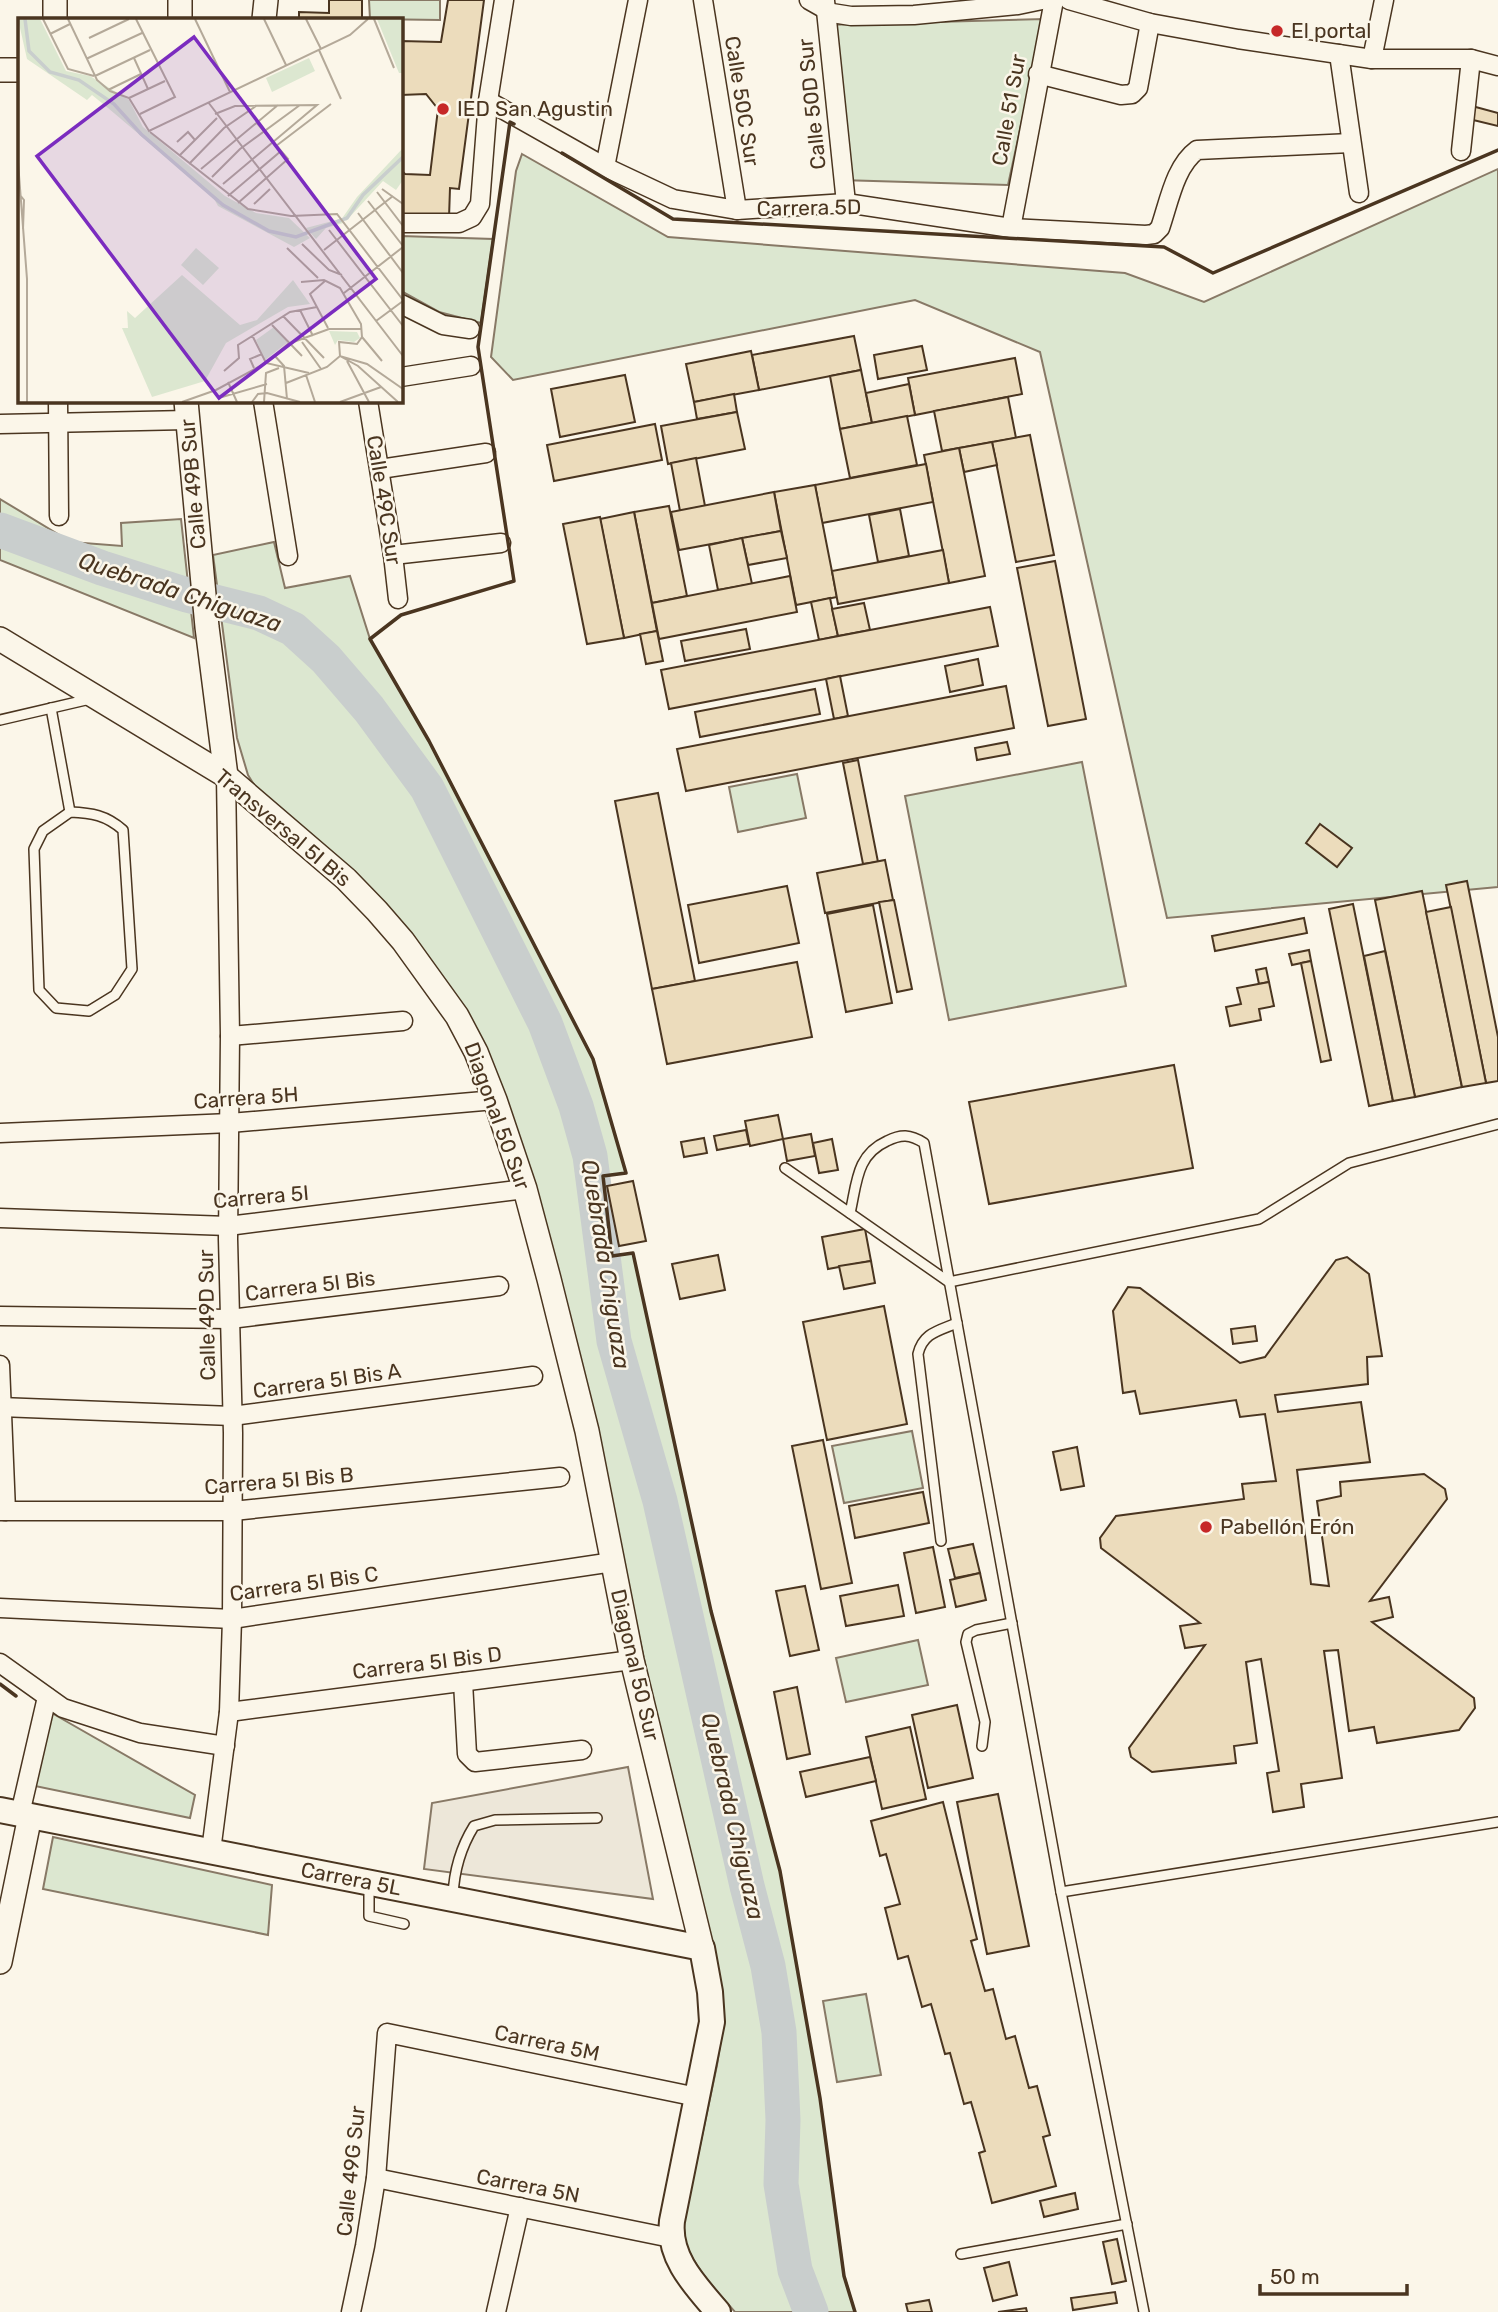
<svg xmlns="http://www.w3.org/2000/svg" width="1498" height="2312" font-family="Rubik,sans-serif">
	<rect width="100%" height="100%" fill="#fbf6e9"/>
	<g fill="#dce7d0" stroke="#887966" stroke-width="2">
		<polygon points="369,0 440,0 440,20 370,19"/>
		<polygon points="1044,19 1008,185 840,180 824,25"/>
		<polygon points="522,154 668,237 1125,273 1204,302 1498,169 1498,887 1167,918 1040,352 915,300 513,380 491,357 516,171"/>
		<polygon points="401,236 493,239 481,323 439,312 401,291"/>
		<polygon points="0,499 71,542 122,546 121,523 181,519 194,638 0,560"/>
		<path d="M274 542 285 588 350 576 370 639 429 741 593 1059 626 1173 603 1176 612 1256 633 1253 711 1611 780 1871 820 2098 844 2275 855 2312H735C713 2286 690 2265 682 2231L717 2065 723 2026V2000L661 1738 614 1520 473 1026 428 956 373 896 261 796 248 775 237 738 213 555Z"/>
		<polygon points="1082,762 1126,986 949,1020 905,796"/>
		<polygon points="797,774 806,818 738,832 729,787"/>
		<polygon points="912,1431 923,1488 844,1503 832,1446"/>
		<polygon points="918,1640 928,1685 846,1702 836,1658"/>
		<polygon points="50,1712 195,1795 190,1818 35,1786"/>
		<polygon points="53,1837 272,1885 268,1935 43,1889"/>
		<polygon points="866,1994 881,2075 837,2082 823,2001"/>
	</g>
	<polygon fill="#ede7d9" stroke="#887966" stroke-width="2" points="628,1767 653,1899 424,1869 432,1803"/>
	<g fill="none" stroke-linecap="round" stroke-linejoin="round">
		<polyline stroke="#c9cecd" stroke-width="35" points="0,530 102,568 187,595 259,613 293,629 326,659 369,709 427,788 545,1023 576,1106 590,1156 614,1341 660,1501 747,1886 768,1966 779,2032 783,2120 781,2184 795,2270 811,2312"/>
	</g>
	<g fill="#ecdcbc" stroke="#4a3520" stroke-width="2">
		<polygon points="329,0 362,0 362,19 299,19 299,12 329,13"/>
		<polygon points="448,0 484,0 459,189 450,188 449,218 401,216 401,170 405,174 430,175 438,109 426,94 401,95 401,41 441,42"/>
		<polygon points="1472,106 1498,113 1498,126 1469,119"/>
		<polygon points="854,336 861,370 759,390 752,355"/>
		<polygon points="922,346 927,370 878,379 874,355"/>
		<polygon points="751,351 759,390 694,402 686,364"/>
		<polygon points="1015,358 1022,394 915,415 908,378"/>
		<polygon points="861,370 872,423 840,429 830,376"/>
		<polygon points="625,375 635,422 560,437 551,389"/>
		<polygon points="909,384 915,415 872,423 866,393"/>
		<polygon points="734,394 737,412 697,419 694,402"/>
		<polygon points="1008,397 1016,438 942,451 934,411"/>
		<polygon points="737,412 745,449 668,464 661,426"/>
		<polygon points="907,416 917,465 850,478 840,429"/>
		<polygon points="655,424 662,460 554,481 547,445"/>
		<polygon points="1030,435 1054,555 1016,562 992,442"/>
		<polygon points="992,442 997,465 964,472 959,448"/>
		<polygon points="959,448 985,576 949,583 924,455"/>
		<polygon points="696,458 705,506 680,511 671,463"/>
		<polygon points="926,464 933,502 822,523 815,485"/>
		<polygon points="815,485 837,597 796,605 774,492"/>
		<polygon points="774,492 781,531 679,550 671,512"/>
		<polygon points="669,506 687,596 652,603 634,512"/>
		<polygon points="900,509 909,556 878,562 869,515"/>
		<polygon points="634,512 657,631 624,638 600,519"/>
		<polygon points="600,517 624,638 587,644 563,524"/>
		<polygon points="781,531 787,558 748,565 742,538"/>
		<polygon points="742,538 752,584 718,590 709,545"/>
		<polygon points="943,550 949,583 838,604 832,571"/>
		<polygon points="1055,561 1086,719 1048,726 1017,568"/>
		<polygon points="790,576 797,612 659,639 652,603"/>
		<polygon points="830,598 838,636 819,640 811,602"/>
		<polygon points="864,603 870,630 838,636 832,609"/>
		<polygon points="990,607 998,646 669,709 661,670"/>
		<polygon points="746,629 750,649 685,661 681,641"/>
		<polygon points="657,631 663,661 646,664 640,634"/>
		<polygon points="978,659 983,685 950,692 945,666"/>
		<polygon points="840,676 848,716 834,719 826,679"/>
		<polygon points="1006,686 1014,728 686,791 677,749"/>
		<polygon points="815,689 820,714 700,737 695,712"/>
		<polygon points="1007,742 1010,754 977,760 975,748"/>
		<polygon points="858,760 878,862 863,864 843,763"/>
		<polygon points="658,793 695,981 652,989 615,801"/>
		<polygon points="1320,824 1352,848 1337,867 1306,843"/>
		<polygon points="885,860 893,900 825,913 817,873"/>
		<polygon points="1467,881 1498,1037 1498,1081 1486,1083 1446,885"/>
		<polygon points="787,886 799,943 699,963 688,905"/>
		<polygon points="1422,891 1462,1087 1415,1097 1375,900"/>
		<polygon points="894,900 912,989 897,992 879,902"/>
		<polygon points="1353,904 1393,1101 1369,1106 1329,909"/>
		<polygon points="873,905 892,1003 846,1012 827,914"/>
		<polygon points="1451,907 1486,1083 1462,1087 1426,912"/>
		<polygon points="1304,918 1307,933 1215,951 1212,936"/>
		<polygon points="1309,950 1311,961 1292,965 1289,954"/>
		<polygon points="1385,951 1415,1097 1393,1101 1364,956"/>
		<polygon points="1311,961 1331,1060 1321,1062 1301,963"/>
		<polygon points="797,962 812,1037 667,1064 652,989"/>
		<polygon points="1266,968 1269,982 1259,984 1256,970"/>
		<polygon points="1269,982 1274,1006 1259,1009 1261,1020 1230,1026 1226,1007 1241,1004 1237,988"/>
		<polygon points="1174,1065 1193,1168 989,1204 969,1102"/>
		<polygon points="778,1115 783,1139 750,1146 745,1121"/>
		<polygon points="746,1130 749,1144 717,1150 714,1136"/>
		<polygon points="811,1134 815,1156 787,1161 783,1139"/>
		<polygon points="704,1138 707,1153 684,1157 681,1142"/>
		<polygon points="832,1139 838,1170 819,1173 813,1143"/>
		<polygon points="633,1181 646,1241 619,1246 607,1186"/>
		<polygon points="865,1229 871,1261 828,1269 822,1237"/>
		<polygon points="718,1255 725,1290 680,1299 672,1264"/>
		<polygon points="1347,1257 1369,1274 1382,1356 1367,1357 1368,1384 1275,1395 1278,1412 1361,1402 1370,1462 1297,1470 1311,1584 1329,1586 1317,1501 1341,1496 1340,1482 1424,1474 1445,1489 1447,1499 1370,1601 1389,1597 1393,1617 1372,1622 1474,1698 1475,1708 1459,1730 1377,1743 1374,1727 1349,1731 1338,1650 1324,1651 1342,1778 1301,1784 1304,1807 1273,1812 1267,1773 1279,1771 1261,1659 1246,1662 1257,1743 1234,1746 1236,1763 1152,1772 1131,1757 1129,1748 1205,1645 1185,1648 1180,1626 1200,1623 1101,1548 1100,1538 1116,1516 1244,1499 1242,1484 1276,1481 1265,1414 1240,1417 1236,1400 1140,1414 1135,1391 1123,1393 1113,1311 1128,1287 1140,1288 1240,1363 1265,1357 1336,1260"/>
		<polygon points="871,1261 875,1283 844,1289 839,1266"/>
		<polygon points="884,1306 907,1424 827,1440 803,1322"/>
		<polygon points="1255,1326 1257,1341 1233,1344 1231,1329"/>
		<polygon points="823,1440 852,1583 821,1589 792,1446"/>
		<polygon points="1077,1447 1084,1486 1061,1490 1053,1452"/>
		<polygon points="923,1492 929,1523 855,1538 849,1506"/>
		<polygon points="973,1544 980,1573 955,1578 948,1549"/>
		<polygon points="933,1547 945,1607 916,1613 904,1553"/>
		<polygon points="980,1573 986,1600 956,1607 950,1580"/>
		<polygon points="898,1585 904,1616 846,1626 840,1596"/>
		<polygon points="805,1586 819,1650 790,1656 776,1591"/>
		<polygon points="797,1687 810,1754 787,1759 774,1692"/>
		<polygon points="957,1705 973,1778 928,1788 912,1715"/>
		<polygon points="910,1727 926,1799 882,1809 866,1737"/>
		<polygon points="870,1757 876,1781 806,1797 800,1772"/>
		<polygon points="998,1794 1029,1946 987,1954 957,1802"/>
		<polygon points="943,1802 977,1939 971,1941 985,1991 993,1989 1006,2039 1015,2036 1029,2088 1037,2086 1050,2135 1043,2137 1056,2186 992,2203 979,2153 985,2151 971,2102 964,2104 950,2053 945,2054 931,2004 922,2007 908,1956 898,1959 885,1908 900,1904 886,1854 880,1856 871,1821"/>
		<polygon points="1075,2193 1078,2209 1044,2217 1040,2201"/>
		<polygon points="1117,2239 1126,2281 1112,2284 1103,2242"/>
		<polygon points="1009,2262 1017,2295 993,2301 984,2268"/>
		<polygon points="1115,2292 1117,2303 1073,2310 1071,2298"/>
		<polygon points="929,2300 932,2312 908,2312 906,2304"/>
		<polygon points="1026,2308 1027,2312 998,2312"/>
	</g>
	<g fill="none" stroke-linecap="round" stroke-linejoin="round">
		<defs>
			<g id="service">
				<polyline points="51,708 70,812"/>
				<polyline points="0,720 90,699"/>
				<path d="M70 812C92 813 106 815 123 830L132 969 115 995 89 1011 56 1008 39 990 34 849 43 831Z"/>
				<polyline points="785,1168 949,1282 1259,1219 1349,1163 1498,1124"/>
				<path d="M850 1213C857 1183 856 1155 887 1141 901 1134 910 1134 924 1143L1061 1892 1144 2312"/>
				<path d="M941 1541 918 1354C923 1333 938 1331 957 1323"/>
				<polyline points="982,1746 985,1722 966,1642 968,1634 976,1630 1012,1623"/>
				<polyline points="369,1884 369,1916 404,1924"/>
				<polyline points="1061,1892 1498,1822"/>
				<path d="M453 1896C454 1871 461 1847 474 1826L495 1820 597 1818"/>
				<polyline points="961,2254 1127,2224"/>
			</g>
			<g id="minor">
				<polyline points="703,0 737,210"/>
				<polyline points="809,0 832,13 851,16 914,15 1018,5 1042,0"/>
				<polyline points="1069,0 1150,23 1238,39 1372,59 1471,59 1498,66"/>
				<polyline points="825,1 846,203"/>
				<polyline points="1339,54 1359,193"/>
				<polyline points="1372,59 1384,0"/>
				<polyline points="1038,74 1121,95 1132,94 1138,88 1150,23"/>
				<path d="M488 101 605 167 673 199 737 210 846 203 1011 228 1146 235 1154 234 1160 228C1169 202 1175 166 1197 150L1351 143"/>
				<polyline points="1461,151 1471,59"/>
				<polyline points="605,167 638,0"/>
				<polyline points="401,223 459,223 472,217 480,204 488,101 504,0"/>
				<polyline points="1011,228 1054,0"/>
				<polyline points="401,304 443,325 470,329"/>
				<polyline points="401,377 471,366"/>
				<polyline points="58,401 59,516"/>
				<polyline points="263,401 288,556"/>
				<polyline points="368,401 393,555 398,599"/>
				<polyline points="0,424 187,420"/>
				<polyline points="380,469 486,453"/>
				<polyline points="393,555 501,543"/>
				<polyline points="230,1036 403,1021"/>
				<polyline points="0,1133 230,1123 495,1100"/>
				<polyline points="0,1218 228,1226 525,1189"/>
				<polyline points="0,1316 230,1319 499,1286"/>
				<polyline points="0,1365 6,1511"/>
				<polyline points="0,1407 232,1416 533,1376"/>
				<polyline points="0,1511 233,1511 560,1477"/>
				<polyline points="0,1608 232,1619 613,1562"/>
				<polyline points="0,1663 63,1708 140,1733 225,1746"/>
				<polyline points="463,1682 467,1754 475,1762 582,1750"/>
				<polyline points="229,1712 632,1660"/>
				<polyline points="20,1814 47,1697"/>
				<polyline points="211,1851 229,1712 232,1619 233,1433 228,1239 230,1036 226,776"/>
				<polyline points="376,2178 671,2238"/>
				<polyline points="351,2312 365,2246 376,2178 387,2033 697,2097"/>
				<polyline points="496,2312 520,2207"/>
			</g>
			<g id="tertiary">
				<polyline points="55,0 55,19"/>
				<polyline points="180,19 180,0"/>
				<polyline points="264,19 266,0"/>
				<polyline points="0,70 19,70"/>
				<polyline points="186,401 207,627 226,776"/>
				<polyline points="0,639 226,776 346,879 377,911 403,941 457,1016 476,1052 495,1100 525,1189 549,1279 587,1431 632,1660 702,1948"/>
				<polyline points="0,1962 30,1816"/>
			</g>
			<path id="secondary" d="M0 1810 702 1948 710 1992 712 2022 672 2221C668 2258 695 2285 718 2312"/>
		</defs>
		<use href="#service" stroke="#4a3520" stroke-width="12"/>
		<use href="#minor" stroke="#4a3520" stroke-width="21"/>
		<use href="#tertiary" stroke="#4a3520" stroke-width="26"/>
		<use href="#secondary" stroke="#4a3520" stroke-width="28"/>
		<use href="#service" stroke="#fbf6e9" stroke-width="9"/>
		<use href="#minor" stroke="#fbf6e9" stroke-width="18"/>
		<use href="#tertiary" stroke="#fbf6e9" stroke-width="23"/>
		<use href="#secondary" stroke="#fbf6e9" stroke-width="24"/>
		<g stroke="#4a3520" stroke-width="3.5">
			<polyline points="514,124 510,122 478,347 514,581 401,615 370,639 429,741 593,1059 626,1173 603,1176 612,1256 633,1253 711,1611 780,1871 820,2098 844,2276 855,2312"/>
			<polyline points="562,153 673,219 1164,247 1213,273 1498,150"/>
			<polyline points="0,1684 16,1696"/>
		</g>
	</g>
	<g fill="#c62828" stroke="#fbf6e9" stroke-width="2.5">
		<circle cx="1277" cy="31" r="7"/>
		<circle cx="443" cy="109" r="7"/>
		<circle cx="1206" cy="1527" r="7"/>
	</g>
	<g text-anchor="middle" stroke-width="5" stroke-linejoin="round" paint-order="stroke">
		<g font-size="21" fill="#4a3520" stroke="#fbf6e9" text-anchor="start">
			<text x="1291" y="38">El portal</text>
			<text x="457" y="116">IED San Agustin</text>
			<text x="1220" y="1534">Pabellón Erón</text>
		</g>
		<g font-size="21" fill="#4a3520" stroke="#fbf6e9">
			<text transform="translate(742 101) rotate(81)" y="7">Calle 50C Sur</text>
			<text transform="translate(812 104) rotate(-96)" y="7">Calle 50D Sur</text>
			<text transform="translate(1009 110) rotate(-80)" y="7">Calle 51 Sur</text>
			<text transform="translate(809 208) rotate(-1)" y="7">Carrera 5D</text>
			<text transform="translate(193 484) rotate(-95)" y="7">Calle 49B Sur</text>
			<text transform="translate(384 500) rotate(81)" y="7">Calle 49C Sur</text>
			<text transform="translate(283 828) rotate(40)" y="7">Transversal 5I Bis</text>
			<text transform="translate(246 1098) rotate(-4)" y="7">Carrera 5H</text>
			<text transform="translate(497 1116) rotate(70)" y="7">Diagonal 50 Sur</text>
			<text transform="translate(261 1197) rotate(-5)" y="7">Carrera 5I</text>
			<text transform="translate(310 1286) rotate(-7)" y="7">Carrera 5I Bis</text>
			<text transform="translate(207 1315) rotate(-91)" y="7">Calle 49D Sur</text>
			<text transform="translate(327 1381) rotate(-8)" y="7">Carrera 5I Bis A</text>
			<text transform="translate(279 1481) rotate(-5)" y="7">Carrera 5I Bis B</text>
			<text transform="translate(304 1584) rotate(-8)" y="7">Carrera 5I Bis C</text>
			<text transform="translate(427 1663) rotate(-7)" y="7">Carrera 5I Bis D</text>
			<text transform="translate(635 1665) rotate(77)" y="7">Diagonal 50 Sur</text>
			<text transform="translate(351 1879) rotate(11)" y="7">Carrera 5L</text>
			<text transform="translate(547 2043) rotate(12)" y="7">Carrera 5M</text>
			<text transform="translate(351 2171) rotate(-84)" y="7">Calle 49G Sur</text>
			<text transform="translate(528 2186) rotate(11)" y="7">Carrera 5N</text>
		</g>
		<g font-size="23" font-style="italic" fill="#4a3520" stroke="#fbf6e9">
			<text transform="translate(180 592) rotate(18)" y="8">Quebrada Chiguaza</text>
			<text transform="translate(606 1264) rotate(81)" y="8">Quebrada Chiguaza</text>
			<text transform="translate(733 1816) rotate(77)" y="8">Quebrada Chiguaza</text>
		</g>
	</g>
	<g transform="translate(18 18)">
		<rect width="385" height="385" fill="#fbf6e9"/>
		<path d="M0 1H22L48 53 72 58 111 82 125 109 207 178 238 195 271 200 292 220 276 229 200 188 195 179 90 90 74 77 69 82 9 41ZM359 1H385V55H381ZM291 40 297 53 254 74 248 60ZM385 130V162L378 172 365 163 328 203 325 199 339 179ZM322 201 325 205 308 210 298 221 288 210ZM178 230 201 250 185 267 163 247ZM164 257 222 307 239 302 275 262 292 286 270 289 208 325 187 363 134 379 104 310H110L109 293 117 300ZM256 309 270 324 247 342 238 322ZM311 313 339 314 342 320 336 324 320 322 317 327Z" fill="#dce7d0"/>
		<path fill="none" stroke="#c9cecd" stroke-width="3.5" d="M7 1 11 33 32 54 61 62 96 86 123 116 205 187 251 213 278 219 329 200 345 177 385 139"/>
		<path fill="none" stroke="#b4a999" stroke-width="2" d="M25 1 50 51 76 58M50 1 79 62 92 73 111 80 131 113 332 17 350 1M118 1 157 79 122 96M177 1 212 74M246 1 268 47M288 1 303 31M356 1 376 50M32 16 52 6M71 20 111 1M301 32 323 81M116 40 130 71M68 41 124 15M77 58 132 32M90 72 123 56M111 80 147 63M190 84 385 338M197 96 217 88 299 87 205 166M132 114 230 191 273 198 319 196 385 282M159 124 170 114 177 122M258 128 313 86M161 138 199 100M0 144 9 261V384M171 146 206 110 238 88M183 151 260 87M194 159 222 131 282 87M364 171 385 186M359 174 385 208M2 177 6 182 5 211M210 178 263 133M350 183 385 228M220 185 270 141 238 104M236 186 252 171M340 195 385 255M311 212 385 308M284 226 311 252 324 257M269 230 300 260M306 232 375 178M307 263 292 276 310 310M283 264 306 262 322 270 343 306 344 319 364 343M326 275 385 229M282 292 295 318M265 298 306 340M358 303 385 283M254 307 284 338M234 317 248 345 291 355M344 319 339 326 321 324 322 338 340 348 380 384M284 324 303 351M256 337 266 348 269 381M329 343 351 384M236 350 232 341 244 336M206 353 221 340 220 327 272 294 299 289M288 357 297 384M210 364 219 384M268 365 309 349 322 338 349 346 385 371M204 379 249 366M164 384 198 372 248 345 270 326 311 311H344M234 384 240 376 249 375 282 384M246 384 248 355 261 350M322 384 363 369"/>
		<path fill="#7b2cbf" fill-opacity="0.15" stroke="#7b2cbf" stroke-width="3.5" d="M176 19 358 261 201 380 19 138Z"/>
		<rect width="385" height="385" fill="none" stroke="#4a3520" stroke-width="3.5"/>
	</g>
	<path d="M1260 2284v10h147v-10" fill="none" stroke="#4a3520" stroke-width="3.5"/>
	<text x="1270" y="2284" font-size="21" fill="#4a3520" stroke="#fbf6e9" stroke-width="5" paint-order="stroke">50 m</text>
</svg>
